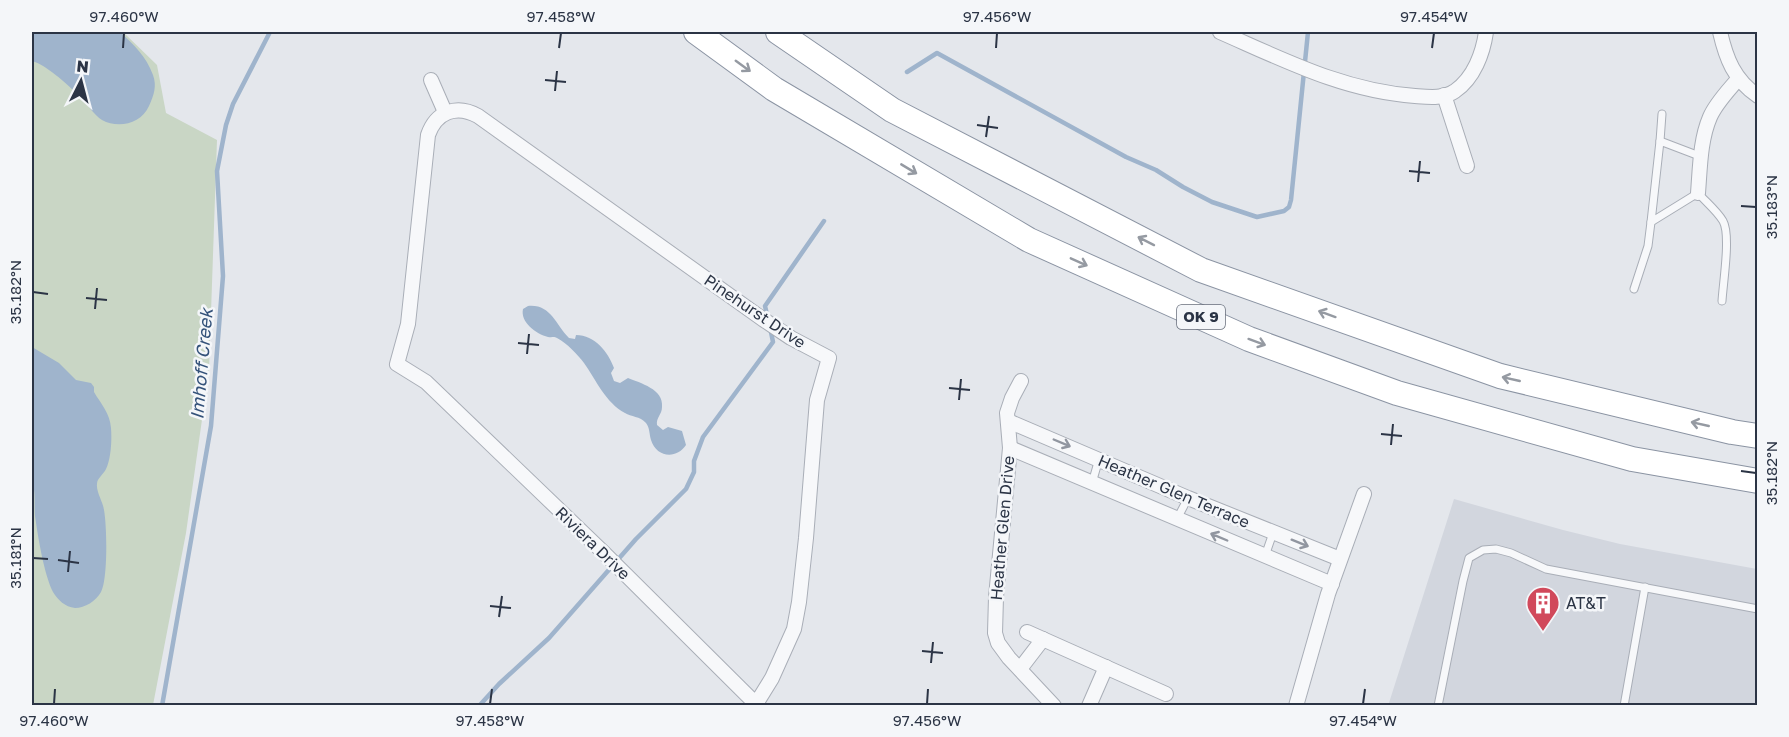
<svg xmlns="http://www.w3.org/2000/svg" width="1789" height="737" font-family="'Golos Text',sans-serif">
	<rect width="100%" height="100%" fill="#e4e7ec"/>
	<polygon fill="#d2d6de" points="1454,499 1563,530 1620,544 1757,569 1757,705 1388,706"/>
	<polygon fill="#c9d6c5" points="32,32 123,32 157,65 166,113 217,140 209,370 186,533 153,705 32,705"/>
	<g fill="#9fb4cc">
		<path d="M32 32H120C134 45 146 56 153 75 157 86 154 95 149 106 141 124 118 129 102 120 94 115 89 106 83 100 72 88 47 65 32 61Z"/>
		<path d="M528 306C551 304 555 324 569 338L575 339 576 335C595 335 608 352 614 368L611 373 614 381 620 383 628 378C640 383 664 389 662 407 662 415 656 417 657 425L663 430 668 427 682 431 686 445C676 460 656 457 651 440 649 434 650 428 646 423 640 416 631 417 625 413 606 403 596 380 584 363 578 355 567 343 557 338 553 336 553 338 548 337 536 334 520 322 523 309Z"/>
		<path d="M32 347 59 363 76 380 91 383 94 387V392C101 404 110 413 111 428 112 440 111 459 106 469 104 474 97 478 97 484 96 492 103 502 104 510 107 526 108 579 101 592 96 601 85 608 75 608 65 607 58 600 53 592 44 574 38 537 35 516 34 503 36 493 32 480Z"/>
	</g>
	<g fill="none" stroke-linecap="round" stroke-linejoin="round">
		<g stroke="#9fb4cc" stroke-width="4.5">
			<polyline points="907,72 937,53 1126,157 1156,170 1183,187 1212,202 1257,217 1284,211 1289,207 1291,200 1308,32"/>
			<polyline points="768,319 765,306 824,221"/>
			<polyline points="162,706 211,426 223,276 217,171 226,125 233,104 270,32"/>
			<polyline points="479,706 499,684 549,638 636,539 686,489 694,472 694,461 703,437 773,342 770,327"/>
		</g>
		<defs>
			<g id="lane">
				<polyline points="1660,141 1662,114"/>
				<path d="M1702 157 1660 141 1651 222 1698 193C1706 202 1717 211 1723 221 1731 235 1723 283 1722 301"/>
				<polyline points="1634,289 1648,246 1651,222"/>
				<polyline points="1092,483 1099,459"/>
				<polyline points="1177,519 1188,498"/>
				<polyline points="1265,556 1273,533"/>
				<polyline points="1438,706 1463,581 1469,558 1483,550 1496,549 1511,553 1546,569 1758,609"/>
				<polyline points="1624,706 1645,587"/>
			</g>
			<g id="street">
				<path d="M1220 32C1284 60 1344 91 1415 96 1428 97 1444 99 1455 91 1474 78 1483 53 1486 32"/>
				<path d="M1720 32C1726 58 1734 80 1758 96"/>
				<polyline points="431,80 445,112"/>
				<polyline points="1444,95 1467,166"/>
				<path d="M1698 193C1700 169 1700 140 1710 117 1716 103 1728 91 1738 79"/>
				<polyline points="1021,381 1012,398 1007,413 1010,448 996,597 995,633 998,643 1009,658 1054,706"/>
				<polyline points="1008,421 1188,498 1340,559"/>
				<polyline points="1010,448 1332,584"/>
				<polyline points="1027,632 1166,694"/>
				<polyline points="1020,669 1043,639"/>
				<path d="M756 704 772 678 794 629 799 602 806 538 817 400 829 358 791 338 764 320 478 116C456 104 436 112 428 135L408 324 397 364 426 382 604 553 756 704 758 706"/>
				<polyline points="1089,706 1106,667"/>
				<polyline points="1296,706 1328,594 1364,494"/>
			</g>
			<g id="highway">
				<polyline points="696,32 774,89 1029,240 1249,339 1397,393 1632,459 1758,481"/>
				<polyline points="778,32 892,110 1201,270 1500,376 1732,432 1758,436"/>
			</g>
		</defs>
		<use href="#lane" stroke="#a9aeb7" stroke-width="9"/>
		<use href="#street" stroke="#a9aeb7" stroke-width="16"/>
		<use href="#highway" stroke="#8b94a3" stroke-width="26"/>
		<use href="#lane" stroke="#f7f8fa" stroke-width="7"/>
		<use href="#street" stroke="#f7f8fa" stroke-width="14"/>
		<use href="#highway" stroke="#fff" stroke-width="24"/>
	</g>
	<defs><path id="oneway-shaft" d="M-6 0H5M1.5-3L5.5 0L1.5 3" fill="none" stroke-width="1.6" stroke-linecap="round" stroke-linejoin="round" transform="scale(1.5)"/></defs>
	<g stroke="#959aa2">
		<use href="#oneway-shaft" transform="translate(743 66) rotate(36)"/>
		<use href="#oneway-shaft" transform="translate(909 169) rotate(31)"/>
		<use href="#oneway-shaft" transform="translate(1146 241) rotate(-153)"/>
		<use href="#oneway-shaft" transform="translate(1079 262) rotate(24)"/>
		<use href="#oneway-shaft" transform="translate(1327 314) rotate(-160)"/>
		<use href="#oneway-shaft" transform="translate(1257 342) rotate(20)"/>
		<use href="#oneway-shaft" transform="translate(1511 379) rotate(-167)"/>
		<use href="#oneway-shaft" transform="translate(1700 424) rotate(-167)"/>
	</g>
	<g stroke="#9196a0">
		<use href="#oneway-shaft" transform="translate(1062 443) rotate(23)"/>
		<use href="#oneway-shaft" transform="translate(1219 537) rotate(-157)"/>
		<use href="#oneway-shaft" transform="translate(1300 543) rotate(22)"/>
	</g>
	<path fill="none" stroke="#2b3445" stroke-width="2" d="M123 48 124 33M559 48 561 33M996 48 997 33M1432 48 1434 33M545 80 566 82M555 91 557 71M977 125 998 128M986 137 989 116M1409 171 1430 173M1418 182 1420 161M1741 206 1756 207M33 292 48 294M86 298 107 300M95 309 97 288M518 343 539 345M527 354 529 334M949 388 970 390M959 400 961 379M1381 434 1402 436M1391 445 1393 424M1741 471 1756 473M33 558 48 559M58 560 79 563M68 572 70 551M490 606 511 608M499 617 502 596M922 651 943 653M931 663 933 642M54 704 55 689M490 704 492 689M927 704 928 689M1363 704 1365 689"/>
	<defs>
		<symbol id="building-pin" viewBox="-11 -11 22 30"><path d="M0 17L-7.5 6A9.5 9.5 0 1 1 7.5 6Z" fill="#d1495b" stroke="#f4f6f9"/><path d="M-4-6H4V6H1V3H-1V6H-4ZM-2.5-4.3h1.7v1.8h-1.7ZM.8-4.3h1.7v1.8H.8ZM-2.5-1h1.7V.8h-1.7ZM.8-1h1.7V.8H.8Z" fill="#fff"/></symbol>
	</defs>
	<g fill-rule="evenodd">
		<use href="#building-pin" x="1524" y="584" width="38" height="52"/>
	</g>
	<g text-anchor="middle" stroke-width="5" stroke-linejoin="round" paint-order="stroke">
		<rect fill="#f4f6f9" stroke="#676e7b" stroke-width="1.5" x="1177" y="305" width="48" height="24" rx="4.5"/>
		<g font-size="15" font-weight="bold" fill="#2b3445">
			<text x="1201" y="322">OK 9</text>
		</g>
		<g font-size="16" fill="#2b3445" stroke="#f4f6f9">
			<text transform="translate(755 311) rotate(34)" y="6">Pinehurst Drive</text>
			<text transform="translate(1174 491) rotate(23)" y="6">Heather Glen Terrace</text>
			<text transform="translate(1002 528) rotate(-85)" y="6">Heather Glen Drive</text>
			<text transform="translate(593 543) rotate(44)" y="6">Riviera Drive</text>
		</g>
		<g font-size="16" fill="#2b3445" stroke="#f4f6f9" text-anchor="start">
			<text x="1566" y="609">AT&amp;T</text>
		</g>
		<g font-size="18" font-style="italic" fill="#34527a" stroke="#f4f6f9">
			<text transform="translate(202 364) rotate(-85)" y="6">Imhoff Creek</text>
		</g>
	</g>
	<rect width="1789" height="737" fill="none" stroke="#f4f6f9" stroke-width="66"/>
	<g transform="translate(81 81) rotate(6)" stroke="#f4f6f9" stroke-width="4.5" paint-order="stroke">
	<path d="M0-4.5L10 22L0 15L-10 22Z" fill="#2b3445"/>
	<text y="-9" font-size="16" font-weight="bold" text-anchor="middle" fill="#2b3445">N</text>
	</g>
	<rect x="33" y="33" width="1723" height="671" fill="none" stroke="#2b3445" stroke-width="2"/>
	<g font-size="15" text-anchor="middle" fill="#2b3445">
		<text x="124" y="22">97.460°W</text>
		<text x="561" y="22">97.458°W</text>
		<text x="997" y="22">97.456°W</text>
		<text x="1434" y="22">97.454°W</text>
		<text transform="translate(1772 207) rotate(-90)" y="5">35.183°N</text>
		<text transform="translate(16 292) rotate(-90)" y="5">35.182°N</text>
		<text transform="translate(1772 473) rotate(-90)" y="5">35.182°N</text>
		<text transform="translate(16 558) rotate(-90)" y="5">35.181°N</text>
		<text x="54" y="726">97.460°W</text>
		<text x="490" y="726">97.458°W</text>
		<text x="927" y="726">97.456°W</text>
		<text x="1363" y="726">97.454°W</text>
	</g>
</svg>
